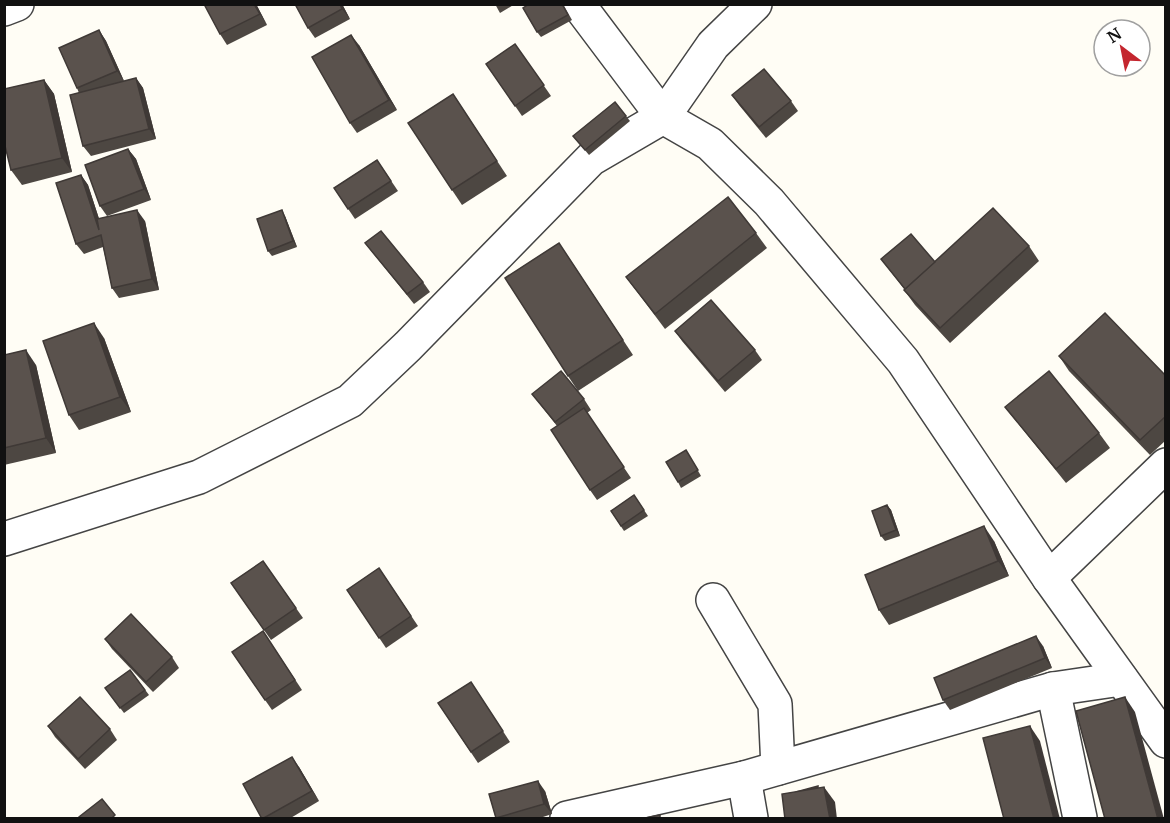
<svg xmlns="http://www.w3.org/2000/svg" width="1170" height="823" font-family="Merriweather,serif">
	<rect width="100%" height="100%" fill="#fffdf5"/>
	<g fill="none" stroke-linecap="round" stroke-linejoin="round">
		<defs>
			<g id="street">
				<polyline points="578,4 663,117 710,144 769,202 903,361 1049,578 1166,741"/>
				<polyline points="4,9 17,4"/>
				<polyline points="4,539 199,477 350,401 408,346 591,159 663,117 713,45 755,4"/>
				<polyline points="1049,578 1166,465"/>
				<polyline points="713,600 775,704 778,768"/>
				<polyline points="1053,689 1080,818"/>
				<polyline points="744,778 751,818"/>
				<polyline points="567,818 744,778 1053,689 1121,679"/>
			</g>
		</defs>
		<use href="#street" stroke="#444" stroke-width="36"/>
		<use href="#street" stroke="#fff" stroke-width="33"/>
	</g>
	<g fill="#4d4742">
		<polygon points="204,4 256,4 267,25 227,45 220,34"/>
		<polygon points="295,4 342,4 350,19 315,38 308,28"/>
		<polygon points="495,4 515,4 500,13"/>
		<polygon points="563,4 572,20 541,37 537,32"/>
		<polygon points="99,30 106,41 124,81 136,78 143,88 156,139 91,156 83,146 79,93 77,88"/>
		<polygon points="515,44 551,96 522,116 486,64"/>
		<polygon points="359,45 397,110 357,133 350,123"/>
		<polygon points="44,80 54,94 72,172 22,185 11,170"/>
		<polygon points="453,94 507,176 462,205 452,190"/>
		<polygon points="732,95 791,101 798,111 766,138 739,105"/>
		<polygon points="626,116 630,121 589,155 573,136"/>
		<polygon points="128,149 136,159 151,200 107,216 100,206"/>
		<polygon points="377,160 398,191 355,219 334,188"/>
		<polygon points="81,175 88,185 99,219 145,221 159,290 119,298 112,288 103,247 84,254 76,244"/>
		<polygon points="285,216 297,247 272,256 268,251"/>
		<polygon points="756,233 767,248 665,329 626,277"/>
		<polygon points="365,243 423,282 430,292 414,304"/>
		<polygon points="1029,246 1039,261 950,343 915,305 904,290 905,290 881,259 935,262"/>
		<polygon points="569,258 633,355 578,391 568,376"/>
		<polygon points="675,331 755,350 762,360 725,392 682,341"/>
		<polygon points="104,338 131,412 79,430 69,415"/>
		<polygon points="4,355 36,365 56,453 4,465"/>
		<polygon points="1059,356 1166,376 1166,440 1150,455 1069,371"/>
		<polygon points="532,394 584,399 591,410 587,413 631,478 597,500 590,490 557,426"/>
		<polygon points="1005,407 1099,433 1110,448 1066,483 1016,421"/>
		<polygon points="689,455 701,476 681,488 678,482"/>
		<polygon points="634,495 648,516 624,531 611,511"/>
		<polygon points="887,505 891,510 900,536 885,541 881,536"/>
		<polygon points="994,541 1009,576 889,625 879,610"/>
		<polygon points="263,561 303,618 271,640 231,583"/>
		<polygon points="379,568 418,626 386,648 347,590"/>
		<polygon points="263,631 302,690 272,710 232,652"/>
		<polygon points="105,639 172,657 179,668 153,692 112,649"/>
		<polygon points="1043,646 1052,668 950,710 943,700"/>
		<polygon points="130,670 149,695 124,713 105,688"/>
		<polygon points="471,682 510,742 478,763 438,703"/>
		<polygon points="48,726 110,729 117,740 85,769 55,737"/>
		<polygon points="299,767 319,801 289,819 262,819"/>
		<polygon points="545,791 552,814 537,819 496,819 489,794"/>
	</g>
	<g fill="#3f3936">
		<polygon points="254,4 256,4 267,25 260,14"/>
		<polygon points="340,4 342,4 350,19 342,9"/>
		<polygon points="99,30 106,41 124,81 117,71"/>
		<polygon points="351,35 359,45 397,110 389,100"/>
		<polygon points="136,78 143,88 156,139 149,129"/>
		<polygon points="44,80 54,94 72,172 62,158"/>
		<polygon points="128,149 136,159 151,200 144,189"/>
		<polygon points="81,175 88,185 106,240 99,230"/>
		<polygon points="137,210 145,221 159,290 152,279"/>
		<polygon points="282,210 285,216 297,247 293,241"/>
		<polygon points="94,323 104,338 131,412 120,397"/>
		<polygon points="26,350 36,365 56,453 46,438"/>
		<polygon points="887,505 891,510 900,536 896,530"/>
		<polygon points="984,526 994,541 1009,576 998,561"/>
		<polygon points="1036,636 1043,646 1052,668 1045,658"/>
		<polygon points="1125,697 1135,712 1164,819 1158,819"/>
		<polygon points="1030,726 1040,741 1060,819 1054,819"/>
		<polygon points="292,757 299,767 319,801 312,791"/>
		<polygon points="538,781 545,791 552,814 544,804"/>
		<polygon points="824,787 835,802 837,819 830,819"/>
	</g>
	<g fill="#5a524d" stroke="#3f3936" stroke-width="1.5">
		<polygon points="204,4 254,4 260,14 220,34"/>
		<polygon points="295,4 340,4 342,9 308,28"/>
		<polygon points="529,4 562,4 568,15 537,32 523,8"/>
		<polygon points="99,30 117,71 77,88 59,48"/>
		<polygon points="351,35 389,100 350,123 312,57"/>
		<polygon points="515,44 544,85 515,106 486,64"/>
		<polygon points="764,69 791,101 759,127 732,95"/>
		<polygon points="136,78 149,129 83,146 70,95"/>
		<polygon points="44,80 62,158 11,170 4,142 4,89"/>
		<polygon points="453,94 497,161 452,190 408,123"/>
		<polygon points="615,102 626,116 585,150 573,136"/>
		<polygon points="128,149 144,189 100,206 85,165"/>
		<polygon points="377,160 391,181 348,209 334,188"/>
		<polygon points="81,175 99,230 97,219 137,210 152,279 112,288 101,235 76,244 56,183"/>
		<polygon points="728,197 756,233 655,314 626,277"/>
		<polygon points="993,208 1029,246 940,328 904,290"/>
		<polygon points="282,210 293,241 268,251 257,219"/>
		<polygon points="381,231 423,282 407,294 365,243"/>
		<polygon points="911,234 935,262 905,289 881,259"/>
		<polygon points="559,243 623,340 568,376 505,278"/>
		<polygon points="711,300 755,350 718,381 675,331"/>
		<polygon points="1105,313 1166,376 1166,416 1140,440 1059,356"/>
		<polygon points="94,323 120,397 69,415 43,341"/>
		<polygon points="26,350 46,438 4,448 4,355"/>
		<polygon points="561,371 584,399 555,422 532,394"/>
		<polygon points="1049,371 1099,433 1056,469 1005,407"/>
		<polygon points="584,408 624,467 590,490 551,430"/>
		<polygon points="686,450 698,470 678,482 666,462"/>
		<polygon points="634,495 644,510 621,526 611,511"/>
		<polygon points="887,505 896,530 881,536 872,511"/>
		<polygon points="984,526 998,561 879,610 865,575"/>
		<polygon points="263,561 296,608 264,630 231,583"/>
		<polygon points="379,568 411,616 379,638 347,590"/>
		<polygon points="131,614 172,657 146,682 105,639"/>
		<polygon points="263,631 295,680 265,700 232,652"/>
		<polygon points="1036,636 1045,658 943,700 934,678"/>
		<polygon points="130,670 145,690 120,708 105,688"/>
		<polygon points="471,682 503,731 471,752 438,703"/>
		<polygon points="80,697 110,729 78,759 48,726"/>
		<polygon points="1125,697 1158,819 1105,819 1076,711"/>
		<polygon points="1030,726 1054,819 1004,819 983,738"/>
		<polygon points="292,757 312,791 262,819 243,784"/>
		<polygon points="538,781 544,804 496,818 489,794"/>
		<polygon points="818,786 818,788 796,792"/>
		<polygon points="824,787 830,819 785,819 782,794"/>
		<polygon points="102,799 115,815 111,819 80,819 79,817"/>
		<polygon points="660,815 660,819 641,819"/>
	</g>
	<rect width="1170" height="823" fill="none" stroke="#111111" stroke-width="12"/>
	<g transform="translate(1122 48) rotate(328)"><circle r="28" fill="#ffffff" stroke="#a0a0a0" stroke-width="1.5"/>
	<path d="M0-4.5L10 22L0 15L-10 22Z" fill="#c4262e"/>
	<text y="-9" font-size="16" font-weight="bold" text-anchor="middle" fill="#111111">N</text>
	</g>
</svg>
